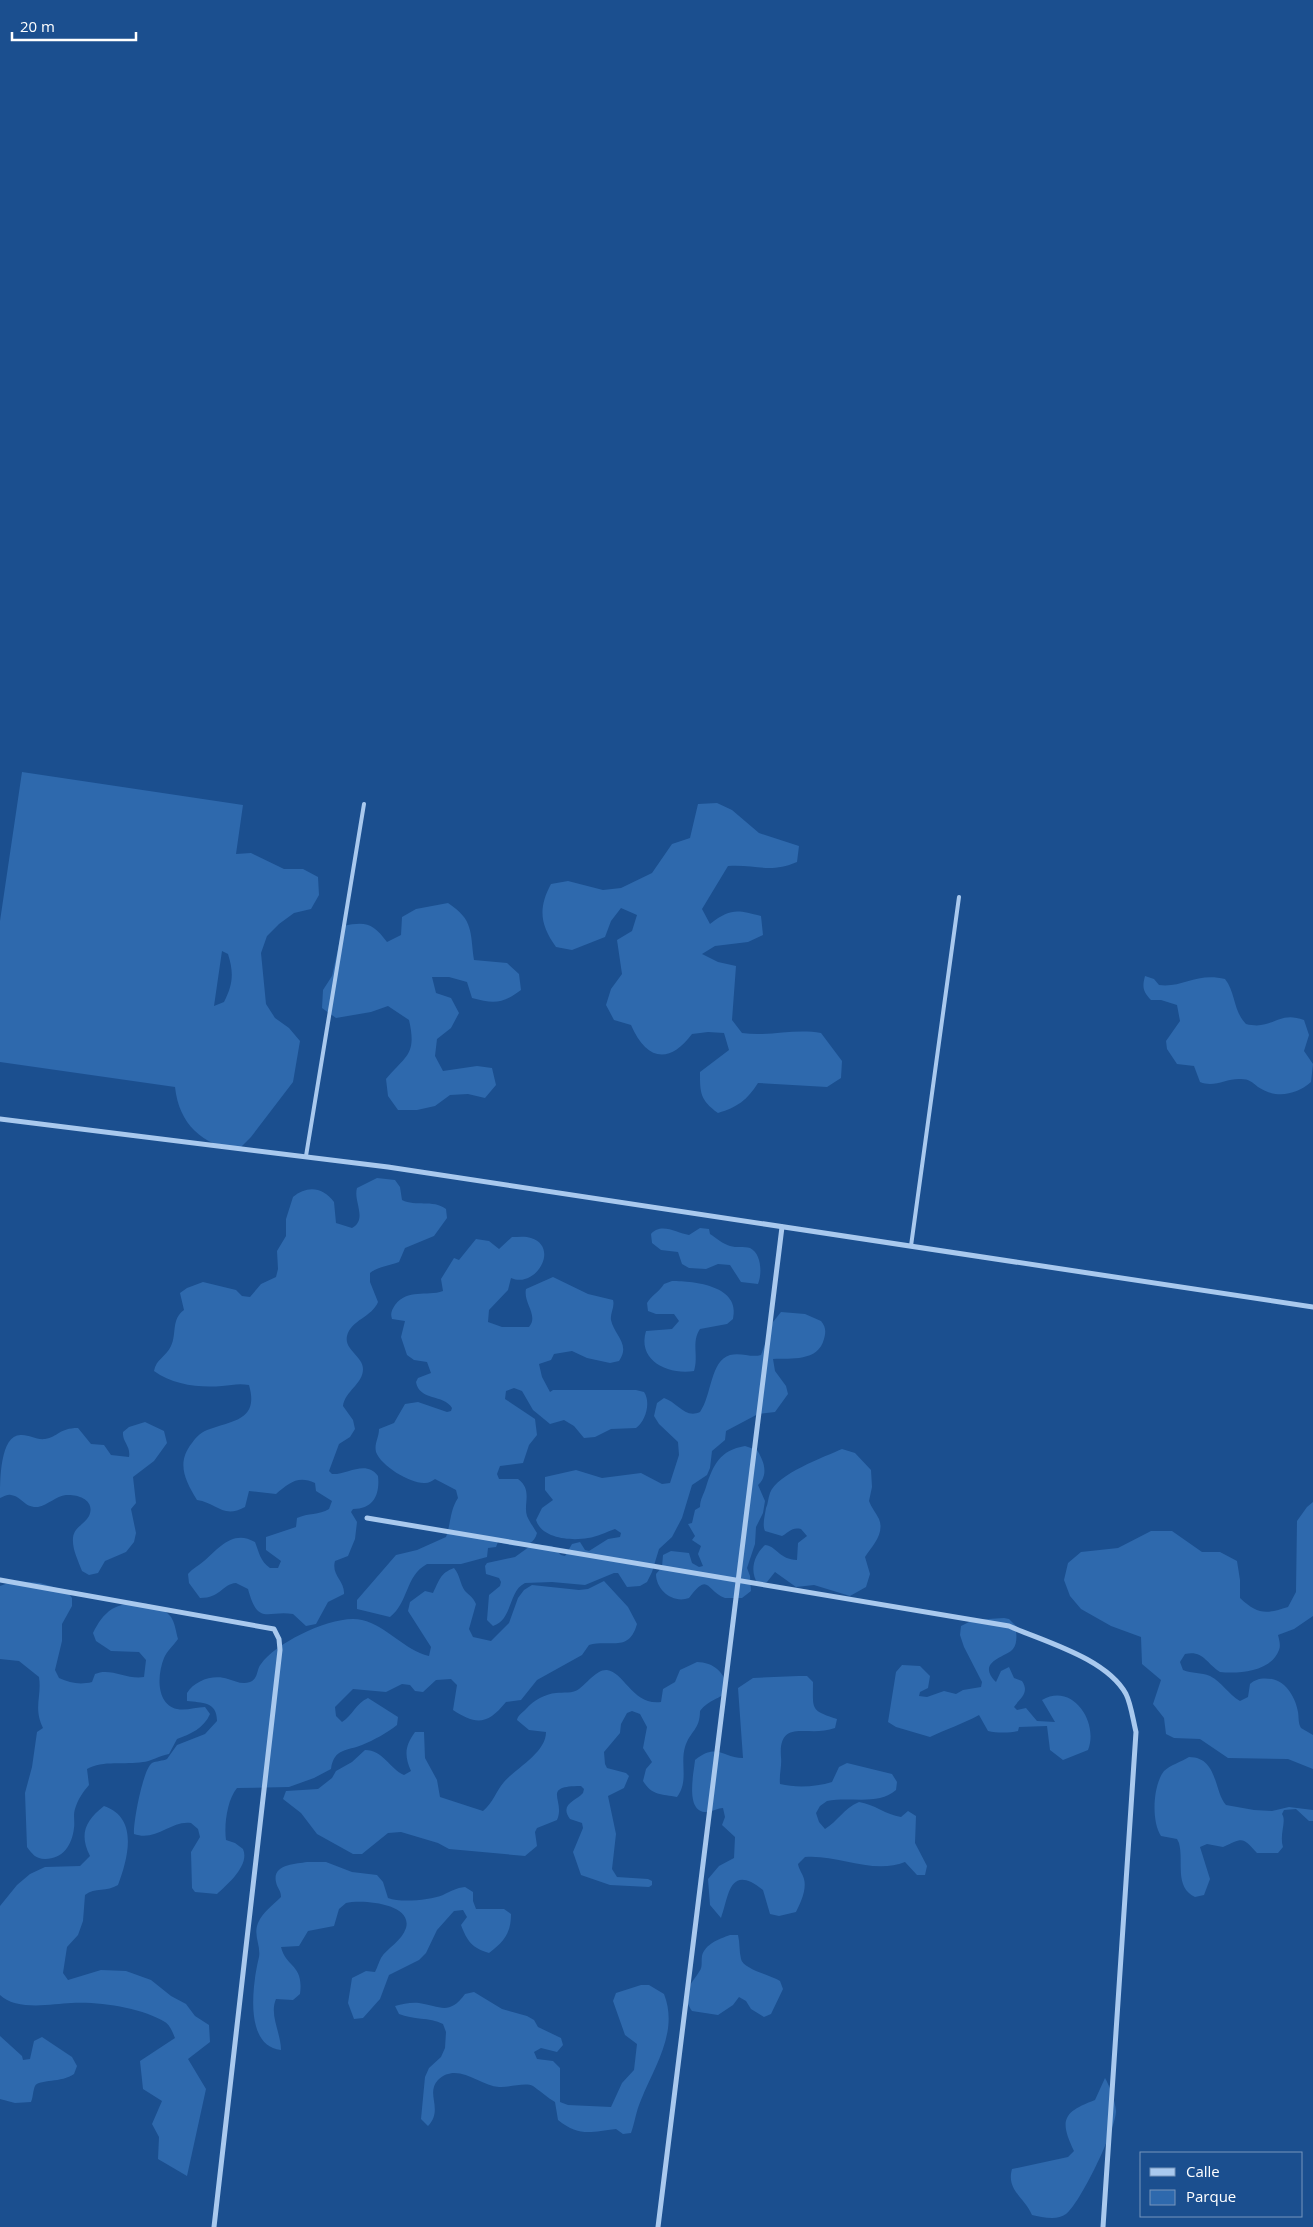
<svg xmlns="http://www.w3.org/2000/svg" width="1313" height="2227" font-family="'Open Sans',sans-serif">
	<rect width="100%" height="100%" fill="#1b4f8f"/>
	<g fill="#2e69ad" fill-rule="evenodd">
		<path d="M22 772 243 805 236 854 251 853 284 869H303L318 877 319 895 311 909 294 913 279 924 267 936 261 953 266 1004 275 1018 289 1028 300 1041 293 1082 251 1137 238 1150C202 1145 179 1124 175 1087L0 1062V921ZM222 951 228 954C234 973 233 984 224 1002L214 1006Z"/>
		<path d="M717 803 732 810 759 833 799 846 797 862C769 874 756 864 728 866L702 909 710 924C731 908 737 910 761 916L763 935 748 942 715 946 702 954 718 962 736 966 732 1020 742 1033C769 1037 794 1028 821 1033L842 1061 841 1078 827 1087 758 1083C747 1100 738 1107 718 1113 700 1100 700 1093 700 1072L729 1050 724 1033 708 1032 692 1034C669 1065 646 1060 631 1025L614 1020 606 1005 611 989 622 974 617 940 632 931 637 915 621 908 611 921 605 937 572 950 556 947C540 925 538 908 551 884L568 881 603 890 621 888 652 873 672 844 690 838 698 804Z"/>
		<path d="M448 903C474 920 470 932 474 960L507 963 519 974 521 990C502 1004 494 1004 472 998L467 982 449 977H432L436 993 451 998 459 1013 451 1028 437 1039 435 1056 443 1071 477 1066 492 1068 496 1085 485 1098 468 1094 450 1095 435 1106 417 1110H398L388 1096 386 1079C406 1055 417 1055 409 1020L388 1006 371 1012 336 1018 322 1008 323 990 332 976 343 926C366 921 373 923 387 942L401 935 402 917 416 909Z"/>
		<path d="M1145 976 1154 979 1159 985C1183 988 1197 972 1225 979 1236 993 1233 1011 1246 1024 1273 1031 1277 1010 1304 1020L1309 1035 1304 1051 1313 1064 1311 1082C1296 1095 1276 1099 1258 1087 1252 1082 1249 1079 1241 1079 1226 1078 1215 1088 1200 1082L1194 1066 1177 1064 1167 1049 1166 1041 1180 1021 1177 1005 1161 1000H1151C1143 992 1142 987 1145 976Z"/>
		<path d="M377 1178 395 1180 400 1187 402 1200C416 1207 432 1199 446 1209L447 1218 434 1236 405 1248 399 1262C389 1266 379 1266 370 1273V1282L378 1302C372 1317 351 1320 347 1336 344 1350 363 1356 363 1369 363 1384 345 1391 343 1406L353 1420 355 1429 350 1437 339 1444 329 1471 332 1474C347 1475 366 1459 378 1476 380 1494 374 1509 353 1509L351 1512 357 1522 355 1539 348 1556 335 1561C331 1575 345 1581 344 1594L328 1602 316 1624 306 1626 293 1614C267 1610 258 1626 248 1589L236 1583C222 1584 221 1598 200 1598L189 1583 188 1574C192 1569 198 1566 204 1561 219 1548 233 1529 255 1542 259 1552 260 1561 270 1568H278L281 1561 266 1550V1537L296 1527 297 1518C308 1513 319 1515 329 1509L332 1501 316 1491 315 1483C298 1475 289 1483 276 1494L249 1491 245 1507C223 1519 217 1503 197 1500 185 1480 176 1463 192 1443 196 1437 202 1431 210 1429 234 1420 259 1420 249 1385 239 1383 232 1385 222 1386 200 1388 173 1385 154 1371 156 1359 166 1357 171 1346 177 1334 171 1319 184 1310L180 1293 187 1288 203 1282 236 1290 242 1296 250 1297 261 1284 276 1277 278 1269 277 1251 286 1236V1219L293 1197C307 1185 323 1187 334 1202L336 1223 352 1228C368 1219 353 1201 357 1188Z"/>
		<path d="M700 1228 709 1229 710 1234C716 1238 723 1244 730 1246 736 1248 744 1246 750 1248 762 1254 762 1274 758 1284L741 1282 730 1265 718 1264 706 1269 689 1268 682 1264 678 1252 661 1250 652 1243 651 1234C661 1222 677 1233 689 1235Z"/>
		<path d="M512 1237C518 1237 526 1236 531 1238 560 1247 536 1289 511 1278L508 1290 489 1310 488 1322 502 1327H529C539 1315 523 1303 526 1289L553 1277 588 1294 613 1300C615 1307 610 1313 611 1320 614 1335 631 1344 619 1361L610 1363 587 1358 572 1351 554 1354 551 1360 539 1364 542 1377 550 1392 553 1390H636L644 1392C651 1402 646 1421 636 1428L611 1429 595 1437 584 1438 574 1426 564 1420 550 1424 533 1410 522 1391 514 1388 506 1391 505 1399 535 1419 537 1435 529 1445 523 1463 500 1466 497 1474 499 1479H518C533 1490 523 1504 527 1516 529 1521 534 1528 537 1533 532 1552 510 1545 498 1542L496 1547 488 1548 487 1557 461 1564H427C405 1576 409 1602 390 1617L357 1609V1600L396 1555 417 1550 446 1537C451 1523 450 1510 458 1498L456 1490 435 1479C432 1481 429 1483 425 1483 411 1484 381 1466 376 1452 374 1443 379 1438 379 1429L394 1423 405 1404 418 1402 447 1412 451 1411 452 1408C444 1394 419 1401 416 1382L418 1378 431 1373 427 1362 414 1360 407 1355 401 1337 405 1321 392 1319C390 1313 392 1310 395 1305 408 1288 426 1297 443 1291L441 1279 454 1258 459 1260 476 1239 489 1241 499 1249Z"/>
		<path d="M672 1281C695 1281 741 1286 733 1319L727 1324 700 1329C691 1342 699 1356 694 1371 668 1375 637 1361 646 1331L672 1329 679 1321 674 1314H656L648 1311 647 1303C652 1295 659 1292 664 1284Z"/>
		<path d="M781 1312 805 1314 821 1321C826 1327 826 1332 824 1339 818 1362 791 1358 773 1359L775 1371 786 1386 788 1394 775 1412 758 1414 726 1431 725 1440 712 1451 710 1468 707 1475 692 1485 682 1518 672 1537 659 1549 652 1572 647 1582 640 1586 627 1587 618 1573H614L585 1585 552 1582 525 1583C508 1591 513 1620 493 1626L487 1620 489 1595 500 1586 501 1582 499 1578 486 1574 485 1566 487 1563 515 1557 533 1544 552 1546 561 1555 565 1556 572 1544 580 1542 585 1550 589 1551 608 1539 620 1537 621 1533 615 1529C606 1532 597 1537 588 1538 572 1541 542 1539 536 1520L542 1508 553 1500 545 1490V1477L576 1470 602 1478 641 1473 662 1484 670 1483 679 1455 678 1442 659 1424 654 1416 657 1403 664 1398C677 1402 685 1419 700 1412 712 1395 710 1361 730 1355 741 1352 751 1358 761 1355L773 1322Z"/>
		<path d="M145 1422 164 1431 167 1443 154 1461 133 1477 136 1503 131 1509 136 1533 134 1542 126 1552 105 1561 98 1573 89 1575 82 1571C78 1560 72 1549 73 1538 74 1527 84 1525 89 1516 96 1500 78 1494 66 1495 56 1496 48 1505 38 1507 24 1508 23 1497 11 1495 6 1494 4 1497 0 1498 0 1480 0 1433 22 1435 30 1435 36 1440 45 1439 58 1437 59 1428 78 1428L91 1444 104 1445 111 1455 129 1457C131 1446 122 1442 123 1432L129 1427Z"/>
		<path d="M745 1446 757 1450C764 1461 769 1475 758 1485L765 1501 763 1513 756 1527 755 1544 747 1568 750 1576 751 1591 742 1598H725C706 1591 709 1571 689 1598 673 1604 656 1590 656 1574L662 1567 663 1555 671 1551 689 1553 692 1563 699 1567 703 1566 698 1554 701 1546 692 1540 695 1536 688 1524 692 1523 695 1510 700 1507C700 1499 704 1494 706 1487 713 1465 720 1450 745 1446Z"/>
		<path d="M842 1449 855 1453 871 1470 872 1487 869 1501C871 1507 876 1513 879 1519 885 1534 872 1546 865 1557L870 1574 866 1587 850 1596 814 1585 796 1587 775 1572 767 1582 758 1584C749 1571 754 1555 765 1545 775 1545 780 1560 797 1560L798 1543 807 1536 801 1529C791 1527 790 1532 782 1536L765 1531C762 1525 765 1515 766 1508 768 1504 768 1498 770 1493 777 1474 824 1457 842 1449Z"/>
		<path d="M1313 1502V1616L1294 1629 1278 1635C1279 1639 1281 1646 1279 1650 1271 1672 1238 1674 1220 1672 1206 1663 1203 1650 1185 1654L1180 1662 1183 1670C1192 1674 1201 1672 1210 1676 1222 1682 1228 1694 1240 1701L1248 1697 1250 1684C1257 1678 1263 1678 1272 1679 1287 1682 1296 1699 1298 1712 1299 1718 1298 1723 1301 1728L1313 1735V1769L1288 1759 1228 1758 1200 1739 1174 1738 1166 1734 1164 1718 1153 1704 1161 1680 1142 1664 1141 1637 1111 1626 1081 1609 1070 1596 1064 1580 1068 1563 1081 1552 1118 1548 1151 1531H1172L1202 1552H1220L1237 1561 1240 1580V1598C1258 1615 1266 1614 1288 1607L1296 1592 1297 1521 1307 1507Z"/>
		<path d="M454 1568C460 1575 460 1584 465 1591 470 1596 473 1597 476 1604L469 1629 473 1637 491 1641 509 1623 518 1598 524 1590 532 1585 579 1590 588 1589 604 1581 628 1607 637 1624C629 1653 610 1639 589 1645L582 1655 537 1680 521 1700 506 1702C488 1724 477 1726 453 1710L457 1685 451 1679 436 1680 423 1692 415 1691 410 1685 402 1684 386 1692 353 1689 335 1707 336 1716 342 1722C353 1715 356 1703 368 1698L398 1717 397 1725C387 1733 374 1740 362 1745 347 1751 334 1748 331 1769L314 1778 289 1787 237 1788C227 1800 224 1825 226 1840L235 1843 243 1849C250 1865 228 1884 217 1894L195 1892 192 1888 191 1852 200 1837 198 1829 191 1823C171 1820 156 1842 134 1834 133 1823 143 1769 152 1763 156 1761 163 1761 167 1759L177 1745 205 1734 217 1721C217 1701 202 1703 187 1701V1693C195 1680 214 1674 228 1679 235 1681 242 1685 250 1682 259 1678 256 1670 261 1664 276 1642 336 1613 362 1620 387 1626 404 1650 429 1656L431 1647 408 1611 410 1602 425 1591 433 1593C439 1581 440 1573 454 1568Z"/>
		<path d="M14 1581 40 1583 67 1591 72 1598V1606L62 1624V1641L55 1670 59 1678C70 1683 80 1685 92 1682L95 1674C110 1667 127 1680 144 1677L146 1660 139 1652 111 1651 96 1641 93 1633C98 1623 103 1615 112 1609 128 1599 159 1601 171 1617 175 1623 176 1632 178 1639 173 1646 167 1651 164 1658 157 1675 156 1704 177 1709 186 1711 196 1707 205 1707L210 1714C204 1728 191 1734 177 1739L169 1754C161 1755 149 1762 143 1762 125 1765 103 1760 87 1769L89 1785C83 1792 78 1799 75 1809 73 1815 75 1822 74 1828 72 1845 63 1859 45 1859 36 1859 32 1854 27 1847L25 1793 32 1767 37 1732 43 1728C33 1707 42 1697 39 1677L19 1661 0 1659V1586Z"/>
		<path d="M1004 1618 1009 1619 1016 1626C1016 1633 1018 1643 1013 1649 1007 1657 975 1661 996 1682L1001 1671 1009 1667 1014 1678 1022 1681C1030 1693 1020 1698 1014 1707L1017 1710 1026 1708 1037 1721 1055 1722 1042 1700C1073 1682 1099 1723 1088 1750L1063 1760 1050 1750 1047 1726 1019 1727 1018 1731C1009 1733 997 1733 988 1731L979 1715C963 1724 946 1729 930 1737L896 1727 888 1722 896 1672 902 1665 920 1666 930 1676 928 1688 920 1692 919 1696 927 1697 944 1691 956 1694 963 1690 981 1687 982 1682 964 1647 960 1635 961 1626 973 1620Z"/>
		<path d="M697 1662C713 1662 727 1673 727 1691 721 1699 709 1699 700 1711 700 1730 690 1731 685 1747 680 1764 689 1781 677 1797 662 1794 652 1796 643 1781L646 1769 652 1762 643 1748 647 1727 640 1714 632 1711 627 1713 621 1724 620 1733 604 1752 605 1764 607 1768 626 1773 629 1776 624 1788 608 1796 616 1834 612 1869 617 1877 648 1879 652 1881V1885L649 1887 610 1885 581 1875 573 1852 583 1828 582 1823 570 1819C559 1804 576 1801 583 1793L584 1789 581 1786C540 1786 566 1800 557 1820L537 1828 535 1832 537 1846 525 1856 449 1849 438 1843 401 1832 388 1833 362 1854H353L317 1834 301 1813 283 1799 286 1791 318 1789 332 1778 336 1771 352 1762 365 1750C383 1750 390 1769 404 1775L411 1771C404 1755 405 1746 415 1732H424L425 1758 437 1780 440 1797 483 1811C493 1803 496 1791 504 1782 516 1768 546 1753 546 1732L529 1730 517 1720C518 1715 522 1713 526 1709 534 1700 545 1694 556 1693 563 1692 573 1694 579 1689 586 1684 597 1669 607 1670 624 1672 633 1706 661 1702L663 1689 675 1682 680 1670Z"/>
		<path d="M798 1676H807L813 1682C813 1710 810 1710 837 1719L835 1728C809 1738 778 1717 781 1757 782 1766 779 1775 780 1784 796 1788 816 1787 832 1782L839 1767 847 1763 892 1774 897 1782 896 1790C878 1806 850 1796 827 1801L820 1806 816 1813 819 1822 825 1829C838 1821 843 1809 859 1802 874 1804 886 1815 901 1817L908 1811 916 1816 915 1843 927 1866 925 1875H917L905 1862C873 1875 837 1854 805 1857L798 1864C799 1870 803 1874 804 1879 807 1890 800 1904 796 1912L779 1916 770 1914 763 1890C729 1863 729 1896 721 1918L710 1905 708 1879 719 1866 734 1858 735 1837 722 1825 725 1817 723 1808C718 1808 713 1811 708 1812 684 1814 694 1773 695 1760 717 1742 723 1758 743 1758L738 1688 753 1678Z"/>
		<path d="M1189 1757C1218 1757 1214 1792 1226 1805L1254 1810 1272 1811 1289 1807 1313 1810V1821H1309L1296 1809 1284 1810 1282 1814C1287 1821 1279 1834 1283 1847L1278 1853H1257C1242 1836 1243 1838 1223 1847L1207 1844 1200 1847 1210 1879 1204 1895 1195 1897C1174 1887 1184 1862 1179 1843L1177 1839 1161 1836C1151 1821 1153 1785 1164 1771 1170 1765 1181 1762 1189 1757Z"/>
		<path d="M104 1806C139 1818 128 1858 118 1885 107 1892 95 1887 85 1895L83 1921 78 1935 67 1947 63 1973 68 1980 101 1970 126 1971 151 1980 171 1996 186 2004 195 2016 209 2025 210 2042 188 2059 206 2089 187 2176 158 2159 159 2137 152 2124 162 2101 143 2089 140 2061 175 2038C173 2033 170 2025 165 2022 143 2008 98 2001 71 2003 52 2004 16 2011 0 1995V1906L17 1885 30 1874 45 1867 80 1866 90 1856C79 1834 85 1821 104 1806Z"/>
		<path d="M307 1862H326L352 1872 377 1875 383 1882 388 1898C401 1903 430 1900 443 1895 451 1891 456 1888 465 1887L473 1892V1901L476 1909H504L511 1914C511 1933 504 1942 489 1953 472 1948 467 1941 461 1925L467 1917 463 1910 454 1911 437 1930 426 1953 419 1960 389 1975 380 1999 363 2018 354 2019 348 2003 352 1978 366 1971 375 1972C377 1968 379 1962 381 1958 387 1948 402 1941 406 1928 413 1903 361 1899 346 1903L339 1909 334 1926 308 1931 299 1946 281 1947C286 1968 304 1964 300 1994L293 2000 276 1999C269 2015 281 2033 281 2050 243 2046 253 1982 259 1957 261 1945 253 1936 258 1923 263 1912 272 1906 281 1897 281 1890 277 1888 276 1882 272 1864 296 1864 307 1862Z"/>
		<path d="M730 1935H738C740 1943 739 1951 741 1959 743 1969 770 1975 780 1981L783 1989 771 2014 764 2017 751 2009 746 2001 739 1997 733 2005 718 2015 692 2011C680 1993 690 1986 699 1972 703 1967 701 1962 702 1956 705 1944 719 1939 730 1935Z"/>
		<path d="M641 1985H649L664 1994C679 2032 654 2067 641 2100 636 2111 635 2122 631 2133L623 2134 616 2129C591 2132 579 2137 558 2120L555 2102C548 2098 539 2090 533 2086 525 2082 508 2088 499 2087 480 2086 457 2061 438 2080 425 2094 444 2109 428 2126L421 2119 425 2077 429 2068 441 2057 445 2048 446 2032 443 2024C429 2017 413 2020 399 2014L395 2006C403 2004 411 2002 419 2003 440 2006 449 2016 465 1994L474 1992 502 2009 527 2016 534 2020 538 2027 561 2038 563 2045 557 2052 541 2048 534 2052 537 2059 553 2061 560 2068V2102L568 2105 611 2107 622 2083 634 2070 637 2044 625 2035 613 2001 616 1993Z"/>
		<path d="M0 2036 22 2056 23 2060 30 2059 34 2041 42 2037 72 2057 77 2066 74 2074C62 2083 39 2079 35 2086 33 2090 33 2098 31 2102L15 2103 0 2099Z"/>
		<path d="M1105 2078C1110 2087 1115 2100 1116 2111 1116 2129 1080 2204 1066 2214 1057 2221 1042 2217 1032 2215 1024 2197 1006 2190 1012 2169L1068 2157 1074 2151C1059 2120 1063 2112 1095 2100Z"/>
	</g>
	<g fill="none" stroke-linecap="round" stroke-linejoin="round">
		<g stroke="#a9c9ee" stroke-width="4">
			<polyline points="306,1156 364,804"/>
			<polyline points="911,1246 959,897"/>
		</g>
		<g stroke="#a9c9ee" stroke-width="5">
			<polyline points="0,1119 388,1167 1313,1307"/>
			<path d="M367 1518 1009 1626C1045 1642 1106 1658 1126 1694 1131 1704 1133 1720 1136 1732L1103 2227"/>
			<polyline points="0,1580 274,1629 279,1639 280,1650 214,2227"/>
			<polyline points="658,2227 782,1227"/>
		</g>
	</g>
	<rect x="1140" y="2152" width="162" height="65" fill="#1b4f8f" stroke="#7695bc"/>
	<rect x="1150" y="2168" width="25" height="8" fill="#a9c9ee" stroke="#7695bc"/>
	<text x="1186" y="2177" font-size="15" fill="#ffffff">Calle</text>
	<rect x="1150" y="2190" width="25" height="15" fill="#2e69ad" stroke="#7695bc"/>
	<text x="1186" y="2202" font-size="15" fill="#ffffff">Parque</text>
	<path d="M12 32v8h124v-8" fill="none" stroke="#ffffff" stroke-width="2.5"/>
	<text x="20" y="32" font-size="15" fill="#ffffff" stroke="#1b4f8f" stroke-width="4" paint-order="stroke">20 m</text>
</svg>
